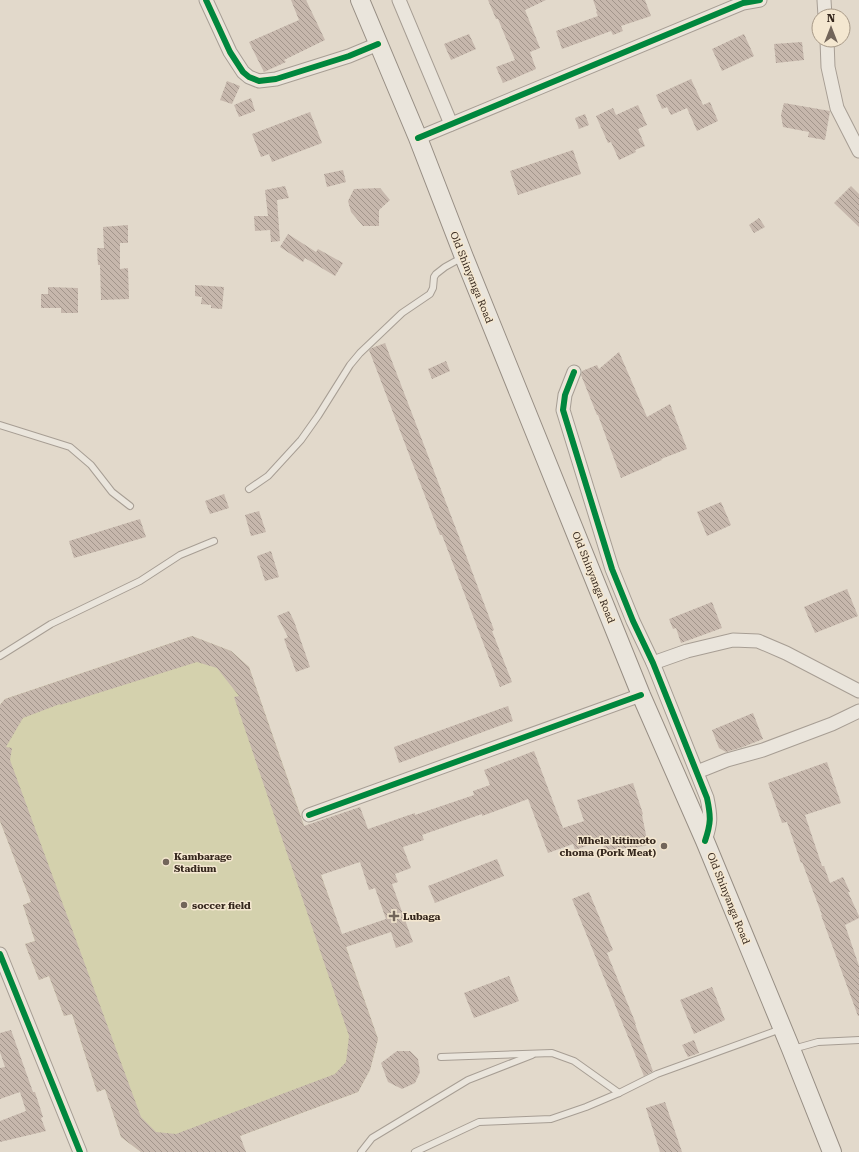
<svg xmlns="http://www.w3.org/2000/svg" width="859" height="1152" font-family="'Roboto Serif',serif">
	<defs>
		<pattern id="building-back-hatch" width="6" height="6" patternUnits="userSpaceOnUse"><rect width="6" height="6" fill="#c6b7ac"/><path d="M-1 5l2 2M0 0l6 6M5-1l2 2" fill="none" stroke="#a2958b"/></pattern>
	</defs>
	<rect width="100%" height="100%" fill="#e2d9cb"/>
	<polygon fill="#d4d1ad" points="192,636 231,651 249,667 378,1039 370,1070 358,1092 197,1152 141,1152 121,1137 105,1089 97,1092 72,1014 64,1016 49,976 39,980 25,944 35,941 23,905 31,902 0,821 0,705 5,699"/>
	<g fill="url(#building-back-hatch)" fill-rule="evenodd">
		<polygon points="291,0 306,0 325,40 284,60 286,62 264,72 249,42 299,20"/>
		<polygon points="488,0 546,0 525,10 540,48 530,52 536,69 503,83 496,67 515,60 498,19 496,19"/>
		<polygon points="593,0 645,0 651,16 621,26 623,31 613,35 611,31 562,49 556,31 598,16 596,12 597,11"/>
		<polygon points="469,34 476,49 451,60 444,44"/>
		<polygon points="744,34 754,56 722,71 712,49"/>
		<polygon points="802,42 804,60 776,63 774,44"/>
		<polygon points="691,79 703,105 710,102 718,121 697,131 687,108 671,115 667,107 662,109 656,95"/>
		<polygon points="227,81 240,86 232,104 220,100"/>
		<polygon points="251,98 255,111 239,117 234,105"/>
		<polygon points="784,103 830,111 825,140 808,137 809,132 783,127 781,115"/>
		<polygon points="638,105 647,125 638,129 645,146 635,150 636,152 619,160 611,142 608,143 596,116 613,108 616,115"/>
		<polygon points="310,112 322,143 272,162 269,154 261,157 252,134"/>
		<polygon points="585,114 589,125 579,129 575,118"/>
		<polygon points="573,150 581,174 518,195 510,171"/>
		<polygon points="343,170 346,182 327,187 324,174"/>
		<polygon points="285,186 289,198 277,200 280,241 271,242 270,230 255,231 254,216 268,216 265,190"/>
		<polygon points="851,186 859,194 859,227 834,203"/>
		<polygon points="380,188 390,200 379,210 379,226 363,226 351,212 348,201 354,189"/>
		<polygon points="759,218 765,227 754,233 749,225"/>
		<polygon points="128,225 128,243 120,243 120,269 128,268 129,299 101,300 100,265 98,265 97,248 104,248 103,227"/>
		<polygon points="288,234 316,252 318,249 343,263 335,276 305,258 303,262 280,247"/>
		<polygon points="195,285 224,287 222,309 211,308 211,305 201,304 202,297 195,296"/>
		<polygon points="48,287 78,288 78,313 61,313 61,308 41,308 41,294 48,294"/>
		<polygon points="385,343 458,534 494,630 492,631 512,682 500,687 442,535 440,535 369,350 372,348"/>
		<polygon points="619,352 647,417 670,404 687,449 661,459 662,460 621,478 598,415 597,415 581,375 582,371 597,365 599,369"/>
		<polygon points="446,361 450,371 432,379 428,369"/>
		<polygon points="224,494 229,508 210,514 205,501"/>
		<polygon points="721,502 731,525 707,536 697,512"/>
		<polygon points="259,511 266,532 251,536 245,515"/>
		<polygon points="140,519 146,537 74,558 69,541"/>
		<polygon points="271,551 279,577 265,581 257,556"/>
		<polygon points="847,589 858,616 815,633 804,607"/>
		<polygon points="712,602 722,628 681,643 676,628 673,629 669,619"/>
		<polygon points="289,611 294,621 310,667 296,672 284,639 288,637 277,616"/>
		<path d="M192 636 231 651 249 667 304 826 360 807 368 829 415 813V815L474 795 473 791 490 785 484 770 534 751 563 828 584 821 577 800 633 783 643 814 642 815 648 845 634 848V847L604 851 603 840 575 850 573 844 548 853 528 799 482 816V814L422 835 424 840 403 847 411 868 395 874 398 882 392 884 413 942 396 948 391 932 346 947 378 1039 370 1070 358 1092 240 1136 246 1152H141L121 1137 105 1089 97 1092 72 1014 64 1016 49 976 39 980 25 944 35 941 23 905 31 902 0 821V705L5 699ZM197 662 217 668 239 696 234 697 349 1036 346 1062 335 1074 176 1134 156 1132 141 1117 10 760 12 748 6 747 23 718 60 704V705ZM360 862 369 890 375 888 386 919 342 934 321 875Z"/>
		<polygon points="508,706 513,721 399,763 394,747"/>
		<polygon points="753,713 763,739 743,747 726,752 719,748 712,730"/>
		<polygon points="827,762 841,803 805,815 822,866 824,866 830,883 843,877 850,892 848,892 859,916 859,918 845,925 859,966 859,1016 858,1016 821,915 822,915 802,862 801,863 787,822 782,823 768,783"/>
		<polygon points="497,859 504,876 435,903 428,886"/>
		<polygon points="589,892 613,950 607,953 636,1024 635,1024 653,1071 644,1076 572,899"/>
		<polygon points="509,976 519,1001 474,1018 464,993"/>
		<polygon points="712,987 725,1020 694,1034 680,1000"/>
		<polygon points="11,1030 33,1092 35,1092 43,1117 41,1118 46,1131 0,1142 0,1121 26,1111 20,1092 0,1099 0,1068 5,1067 0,1052 0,1033"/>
		<polygon points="694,1040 699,1053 688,1057 682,1045"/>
		<polygon points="397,1051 410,1051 418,1059 420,1072 415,1083 402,1089 388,1082 381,1063"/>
		<polygon points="665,1102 682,1152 660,1152 646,1108"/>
	</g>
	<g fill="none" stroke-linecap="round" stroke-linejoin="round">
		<defs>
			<g id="service">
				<polyline points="0,425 70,447 91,465 112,492 130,506"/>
				<polyline points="249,489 268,476 301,440 318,416 350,365 360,353 402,313 430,294 433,288 434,277 436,274 445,267 463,257"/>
				<polyline points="0,656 51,624 140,581 180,555 214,541"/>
				<polyline points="793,1049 818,1042 859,1040"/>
				<polyline points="441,1057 552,1053 574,1061 619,1093"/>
				<polyline points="361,1152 372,1138 468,1080 532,1055"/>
				<polyline points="415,1152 479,1122 551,1119 586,1107 619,1093 657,1074 781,1029"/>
			</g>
			<g id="minor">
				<polyline points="206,0 230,52 243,72 249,77 259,81 276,79 349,56 378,44"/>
				<polyline points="399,0 451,124"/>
				<polyline points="824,0 825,16"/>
				<polyline points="827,40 828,67 837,108 859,151"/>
				<polyline points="418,138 743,3 760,0"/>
				<path d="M574 372 565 395 563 410 612 569 633 621 653 663 707 798C711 817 711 823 705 841"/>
				<polyline points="653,663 687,651 733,640 758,641 786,653 859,691"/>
				<polyline points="697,772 727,760 763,750 832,724 859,711"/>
				<polyline points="309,815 641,695"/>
				<polyline points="0,954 80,1152"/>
			</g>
			<polyline id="secondary" points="360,0 418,138 464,257 641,695 705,841 791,1049 832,1152"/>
		</defs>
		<use href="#service" stroke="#a79e94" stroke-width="8"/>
		<use href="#minor" stroke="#a79e94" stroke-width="15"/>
		<use href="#secondary" stroke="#978e84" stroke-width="20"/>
		<use href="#service" stroke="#eae5dc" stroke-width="6"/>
		<use href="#minor" stroke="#eae5dc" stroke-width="13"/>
		<use href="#secondary" stroke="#eae5dc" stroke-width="18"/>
		<defs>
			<g id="cycleway">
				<polyline points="206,0 230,52 243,72 249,77 259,81 276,79 349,56 378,44"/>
				<polyline points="418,138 743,3 760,0"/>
				<path d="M574 372 565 395 563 410 612 569 633 621 653 663 707 798C711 817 711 823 705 841"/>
				<polyline points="309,815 641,695"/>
				<polyline points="0,954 80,1152"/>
			</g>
		</defs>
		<use href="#cycleway" stroke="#f4e7d0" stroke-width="8"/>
		<use href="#cycleway" stroke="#00873e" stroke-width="6"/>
	</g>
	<g fill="#72655a" stroke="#f4e7d0" stroke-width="1.5">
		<circle cx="664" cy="846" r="4"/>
		<circle cx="166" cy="862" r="4"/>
		<circle cx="184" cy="905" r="4"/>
		<path d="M392 910h4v4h4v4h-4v4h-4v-4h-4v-4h4z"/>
	</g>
	<g text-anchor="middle" stroke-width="3" stroke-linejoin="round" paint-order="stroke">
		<g font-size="10" fill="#35271d" stroke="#f4e7d0">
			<text transform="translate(472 277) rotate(68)" y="4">Old Shinyanga Road</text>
			<text transform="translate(594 577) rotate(68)" y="4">Old Shinyanga Road</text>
			<text transform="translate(729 898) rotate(68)" y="4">Old Shinyanga Road</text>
		</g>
		<g font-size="10" font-weight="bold" fill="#35271d" stroke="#f4e7d0" text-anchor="start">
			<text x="656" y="844" text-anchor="end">Mhela kitimoto<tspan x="656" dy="12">choma (Pork Meat)</tspan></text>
			<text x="174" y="860">Kambarage<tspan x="174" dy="12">Stadium</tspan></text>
			<text x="192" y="909">soccer field</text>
			<text x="403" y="920">Lubaga</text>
		</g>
	</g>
	<g transform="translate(831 28)"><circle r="19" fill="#f4e7d0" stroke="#a89a88"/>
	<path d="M0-3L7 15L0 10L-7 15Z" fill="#72655a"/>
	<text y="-6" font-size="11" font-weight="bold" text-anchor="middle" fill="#35271d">N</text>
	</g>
</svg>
